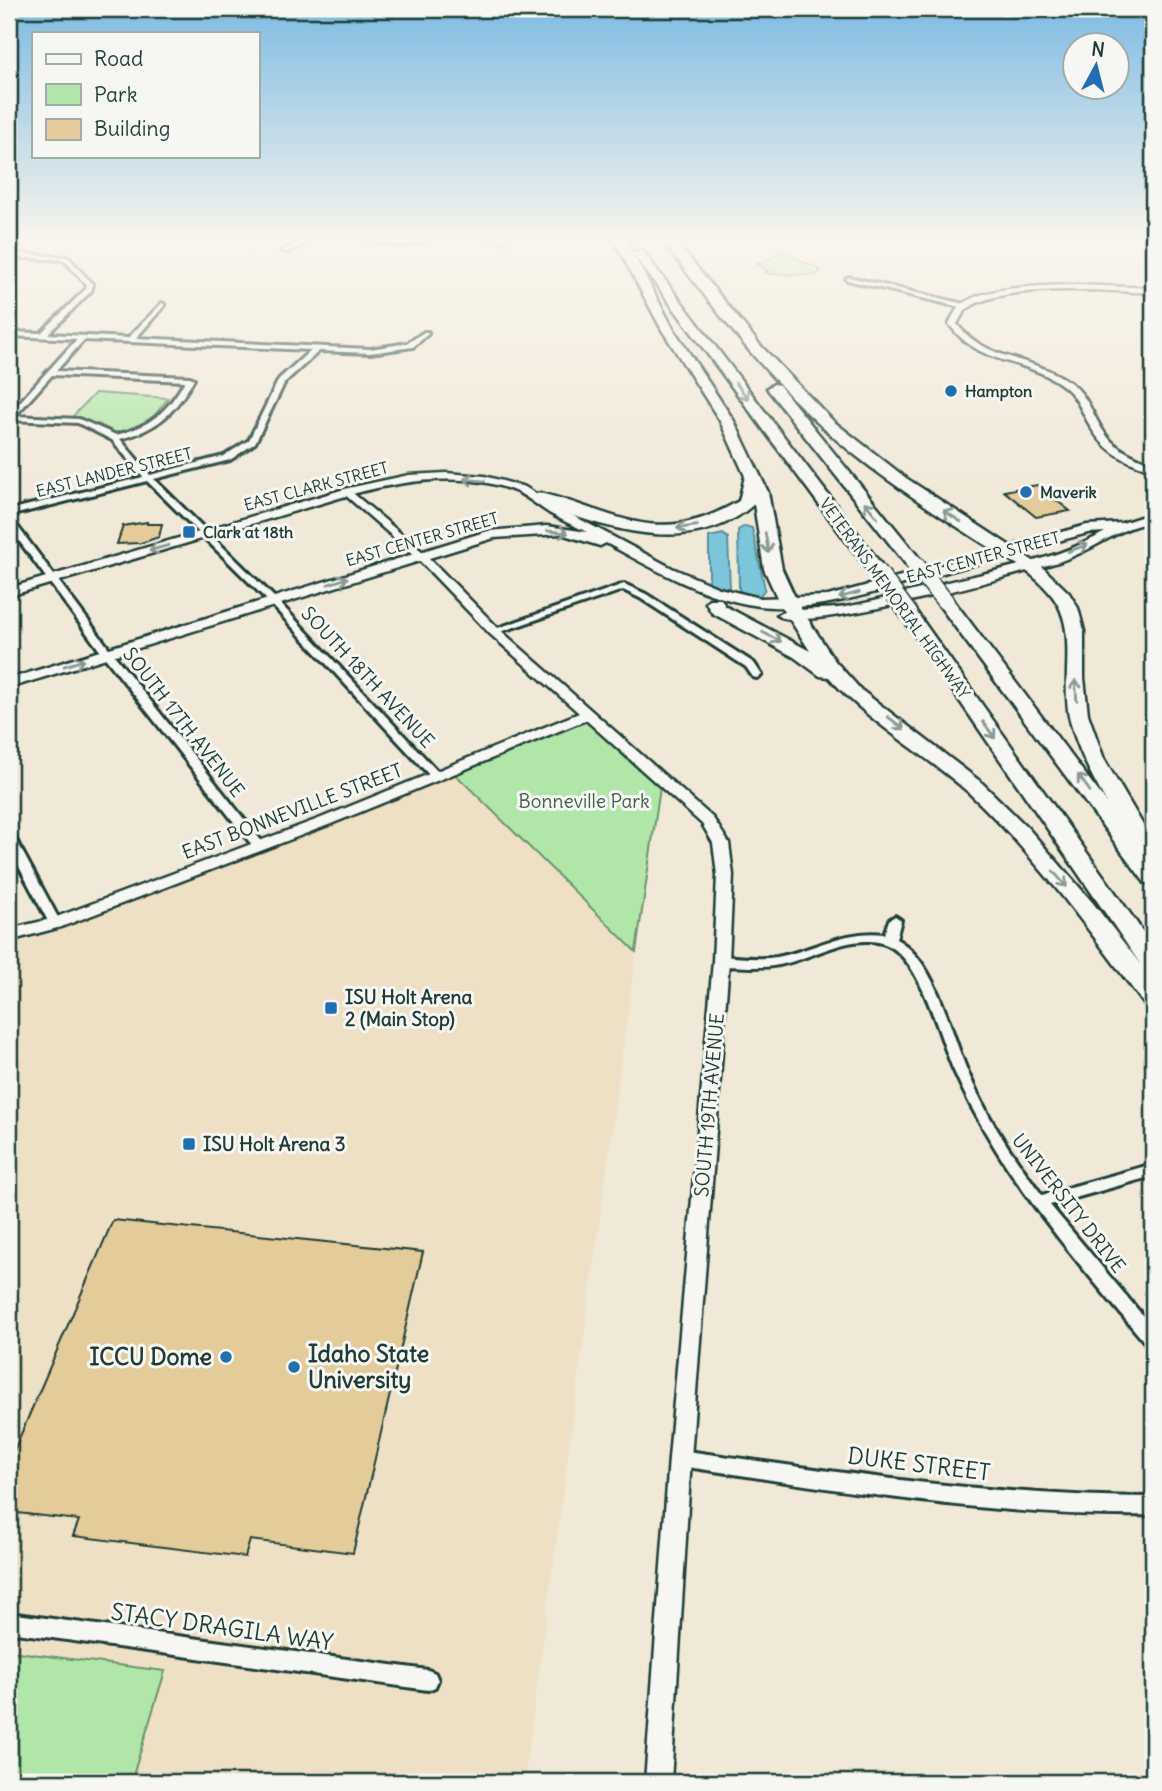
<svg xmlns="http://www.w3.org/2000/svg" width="1162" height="1791" font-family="Delius,sans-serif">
	<rect width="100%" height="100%" fill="#f1e9d8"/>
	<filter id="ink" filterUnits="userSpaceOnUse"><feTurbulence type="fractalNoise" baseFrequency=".0143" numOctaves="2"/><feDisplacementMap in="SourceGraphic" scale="14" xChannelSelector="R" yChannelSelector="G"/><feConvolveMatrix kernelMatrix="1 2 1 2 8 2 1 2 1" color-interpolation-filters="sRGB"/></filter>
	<g filter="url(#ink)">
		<polygon fill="#ede0c5" points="452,771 636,952 524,1782 9,1782 9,942"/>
		<g fill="#b0e6a8" stroke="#68926e" stroke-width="2">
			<polygon points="779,252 784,252 821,270 817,275 769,274 764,272 769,272 755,262 762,263"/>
			<polygon points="95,393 168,398 147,425 116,433 98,424 70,419"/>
			<polygon points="590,718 662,774 636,952 452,771"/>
			<polygon points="9,1651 165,1671 131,1782 9,1782"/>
		</g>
		<g fill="#7cc6dc" stroke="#578f99" stroke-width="2">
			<polygon points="745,526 752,528 765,589 758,598 745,598 739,589 738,530"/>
			<polygon points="723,534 728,538 730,588 725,591 709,587 709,537"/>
		</g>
		<g fill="#e4cb9a" stroke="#1f3d34" stroke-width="2">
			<polygon points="1037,485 1070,511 1036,517 1004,491"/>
			<polygon points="147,522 147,524 162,524 159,537 141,543 117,544 123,526"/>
			<polygon points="113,1220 423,1252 353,1553 250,1540 245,1557 73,1536 79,1520 9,1512 9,1462"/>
		</g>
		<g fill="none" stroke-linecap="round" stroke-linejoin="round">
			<defs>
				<g id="minor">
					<polygon points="20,238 27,238 9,253 9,248"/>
					<polygon points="309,238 318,238 286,252 281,251"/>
					<polygon points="353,238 401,242 423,238 437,238 401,246"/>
					<polygon points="487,238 509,238 506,240"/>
					<path d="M9 253 68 257 93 285 91 291 48 334 128 338 162 303 164 304V306L136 338 370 349 408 343 424 332H428V334L413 347 370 353 319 351 285 382 255 443 230 460 154 479 277 600 440 774 442 776 440 778H432L271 604 147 481 9 516V510L143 477 112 440 78 423 9 420V414L77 339 9 336V332L41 333 86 289 87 285 64 260 9 257ZM84 340 311 350 279 379 249 440 224 456 150 475 120 439C159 429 174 413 194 379L190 377 56 371ZM52 375 185 381C167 412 151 426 116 435L79 419 15 416Z"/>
					<polygon points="849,277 964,304 967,306 964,308 847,280 846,279"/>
					<polygon points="9,518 12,519 111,651 263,843 265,846 263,849 255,849 103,655 9,527"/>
					<polygon points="624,584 646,594 754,663 762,675 757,678 753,677 746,667 640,598 623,590 497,633 491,633 489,631"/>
					<polygon points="9,834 15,838 61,923 59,926 55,927 49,923 9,848"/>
					<path d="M895 916 901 920 896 939C932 958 947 1018 961 1055 967 1072 975 1088 983 1104 999 1136 1021 1166 1042 1195L1153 1164V1176L1050 1205 1153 1328V1347L1147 1345C1075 1259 1001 1176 955 1073 939 1040 921 953 882 943 847 934 812 959 779 965 760 969 741 966 721 966L716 964 715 961 716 958 721 956C740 957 758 960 777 957 814 950 845 929 884 934L889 920Z"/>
					<path d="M680 1450C838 1472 994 1497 1153 1497V1515C994 1518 837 1489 680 1466L674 1464 671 1458 674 1452Z"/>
					<polygon points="9,1613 428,1670 435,1673 438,1680 435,1687 428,1690 9,1632"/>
				</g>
				<g id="tertiary">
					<path d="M1076 285 1153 288V293C1110 291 999 282 966 310 962 313 960 320 957 324 986 362 1036 356 1071 383 1088 396 1093 416 1104 432 1115 449 1135 457 1153 464V470C1126 463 1102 450 1089 424 1082 412 1077 397 1066 388 1028 357 980 368 949 324 951 319 954 314 957 309 977 285 1047 286 1076 285Z"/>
					<polygon points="348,489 424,553 498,628 713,818 729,843 733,875 729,961 691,1458 671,1782 645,1782 669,1458 713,961 717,875 713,843 702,824 586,720 331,824 61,927 9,941 9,929 51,919 321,818 579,713 490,634 416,557 344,494 343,492"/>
				</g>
				<path id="secondary" d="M446 473 484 476 525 487 555 506 672 568 719 588 760 598 828 596 1087 525 1122 523 1153 513V521C1144 524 1132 526 1123 531 1102 541 1084 553 1061 561 1023 573 800 636 777 615 785 608 830 610 845 607 879 601 914 590 948 582 1001 569 1057 560 1105 532L1088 533C1035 547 982 562 929 577 870 593 809 616 747 604 696 594 650 567 606 543L600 546 561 534 494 538 9 688V679L488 531 547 526 587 532C575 526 561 520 549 513 538 506 529 498 517 492 467 471 407 480 356 493L9 596V588L348 488 409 475Z"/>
				<g id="motorway">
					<path d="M613 238H625L632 252 642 250 887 572 878 577 872 576 632 252 674 330 734 421 768 492 782 569 798 604 835 661 861 690 981 782 1027 827 1093 903 1141 965 900 614 909 609 915 610 1153 946V972L1145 970 1153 981V1007L1144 1004C1090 931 1035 855 968 792 923 752 869 723 829 677L820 676 794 657 712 613 706 603 709 599H721L725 606 810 651 780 604 764 569 754 504C693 560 600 527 534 501V495L540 493C620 513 657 549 739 501L745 476 720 421 662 330Z"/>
					<path d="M661 238H673L760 345 833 421 906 478 1041 566 1069 593 1078 608 1084 631V678L1088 714 1104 759 1153 842V885L1145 883 936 601 945 596 951 597 1107 803C1091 775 1076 747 1069 716 1061 677 1078 630 1053 597 1033 570 1001 555 973 537 936 513 899 489 864 462 784 401 721 318 661 238Z"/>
					<polygon points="774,384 779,385 920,559 922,563 920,567 908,567 769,391 767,388"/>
				</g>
			</defs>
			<use href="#minor" stroke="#1f3d34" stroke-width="6"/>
			<use href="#tertiary" stroke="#1f3d34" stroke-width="5"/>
			<use href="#secondary" stroke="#1f3d34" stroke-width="5"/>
			<use href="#motorway" stroke="#1f3d34" stroke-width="5"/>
			<use href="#minor" fill="#f6f6f2" fill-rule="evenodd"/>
			<use href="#tertiary" fill="#f6f6f2" fill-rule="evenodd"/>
			<use href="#secondary" fill="#f6f6f2" fill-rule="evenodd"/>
			<use href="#motorway" fill="#f6f6f2" fill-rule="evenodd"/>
			<defs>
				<g id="motorway-bridge">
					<polyline points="914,563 945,601"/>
					<polyline points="878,572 909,614"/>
				</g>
			</defs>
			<use href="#motorway-bridge" stroke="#1f3d34" stroke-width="20" stroke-linecap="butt"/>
			<use href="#motorway-bridge" stroke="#f6f6f2" stroke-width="17"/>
		</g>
		<defs><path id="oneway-shaft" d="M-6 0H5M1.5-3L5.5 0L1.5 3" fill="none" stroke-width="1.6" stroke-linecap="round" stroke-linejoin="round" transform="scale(1.75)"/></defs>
		<g stroke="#8a9a93">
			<use href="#oneway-shaft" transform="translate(742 391) rotate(53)"/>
			<use href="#oneway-shaft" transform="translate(474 480) rotate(-174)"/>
			<use href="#oneway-shaft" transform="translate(871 510) rotate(-129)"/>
			<use href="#oneway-shaft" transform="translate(952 516) rotate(-147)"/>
			<use href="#oneway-shaft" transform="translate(687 527) rotate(173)"/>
			<use href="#oneway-shaft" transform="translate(558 532) rotate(6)"/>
			<use href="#oneway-shaft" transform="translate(767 543) rotate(80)"/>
			<use href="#oneway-shaft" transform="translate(159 548) rotate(164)"/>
			<use href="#oneway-shaft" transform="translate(1078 548) rotate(-20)"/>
			<use href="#oneway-shaft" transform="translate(338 581) rotate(-18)"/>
			<use href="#oneway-shaft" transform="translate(849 595) rotate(165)"/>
			<use href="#oneway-shaft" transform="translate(772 637) rotate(27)"/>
			<use href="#oneway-shaft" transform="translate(74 663) rotate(-17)"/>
			<use href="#oneway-shaft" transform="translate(1076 690) rotate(-94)"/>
			<use href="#oneway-shaft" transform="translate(896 723) rotate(38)"/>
			<use href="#oneway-shaft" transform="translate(989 730) rotate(55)"/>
			<use href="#oneway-shaft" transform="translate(1084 783) rotate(-126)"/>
			<use href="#oneway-shaft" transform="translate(1060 879) rotate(49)"/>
		</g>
	</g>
	<linearGradient id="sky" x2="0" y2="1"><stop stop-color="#7dbbe3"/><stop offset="0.49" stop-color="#f9f5ed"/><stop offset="1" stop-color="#f9f5ed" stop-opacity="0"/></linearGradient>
	<rect width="1162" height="489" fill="url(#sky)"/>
	<g fill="#1f6fb2" stroke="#f6f6f2" stroke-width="2.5">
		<circle cx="951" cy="391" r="7"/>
		<circle cx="1026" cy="492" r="7"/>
		<rect x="182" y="525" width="14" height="14" rx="3.5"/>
		<rect x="324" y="1001" width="14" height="14" rx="3.5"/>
		<rect x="182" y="1137" width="14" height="14" rx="3.5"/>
		<circle cx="226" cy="1357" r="7"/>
		<circle cx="294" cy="1367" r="7"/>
	</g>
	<g text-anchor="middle" stroke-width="6" stroke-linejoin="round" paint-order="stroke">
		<g font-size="16" font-weight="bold" fill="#1f3d34" stroke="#f6f6f2" text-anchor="start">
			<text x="965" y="397">Hampton</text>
			<text x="1040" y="498">Maverik</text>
			<text x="203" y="538">Clark at 18th</text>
		</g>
		<g font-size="16" fill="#1f3d34" stroke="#f6f6f2">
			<text transform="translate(114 472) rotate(-14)" y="6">EAST LANDER STREET</text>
			<text transform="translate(316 486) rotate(-15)" y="6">EAST CLARK STREET</text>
			<text transform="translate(422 539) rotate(-16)" y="6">EAST CENTER STREET</text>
			<text transform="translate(983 557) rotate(-15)" y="6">EAST CENTER STREET</text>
			<text transform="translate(895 598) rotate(54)" y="6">VETERANS MEMORIAL HIGHWAY</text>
		</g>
		<g font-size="19" fill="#1f3d34" stroke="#f6f6f2">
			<text transform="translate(368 677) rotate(47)" y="7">SOUTH 18TH AVENUE</text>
			<text transform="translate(184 722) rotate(52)" y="7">SOUTH 17TH AVENUE</text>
			<text transform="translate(292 811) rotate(-21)" y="7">EAST BONNEVILLE STREET</text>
			<text transform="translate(709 1105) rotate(-85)" y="7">SOUTH 19TH AVENUE</text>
			<text transform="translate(1069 1203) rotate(52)" y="7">UNIVERSITY DRIVE</text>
		</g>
		<g font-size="19" fill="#3c5f4b" stroke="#f6f6f2">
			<text x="584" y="808">Bonneville Park</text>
		</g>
		<g font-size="19" font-weight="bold" fill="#1f3d34" stroke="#f6f6f2" text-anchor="start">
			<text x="345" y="1004">ISU Holt Arena<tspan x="345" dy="22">2 (Main Stop)</tspan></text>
			<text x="203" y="1151">ISU Holt Arena 3</text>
		</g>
		<g font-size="23" font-weight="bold" fill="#1f3d34" stroke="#f6f6f2" text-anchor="start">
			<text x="308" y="1362">Idaho State<tspan x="308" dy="26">University</tspan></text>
			<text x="212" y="1365" text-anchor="end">ICCU Dome</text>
		</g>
		<g font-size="23" fill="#1f3d34" stroke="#f6f6f2">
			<text transform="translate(919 1464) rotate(7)" y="8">DUKE STREET</text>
			<text transform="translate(222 1627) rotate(8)" y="8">STACY DRAGILA WAY</text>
		</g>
	</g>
	<rect width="1162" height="1791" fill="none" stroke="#f6f6f2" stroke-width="35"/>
	<rect x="18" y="18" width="1127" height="1756" fill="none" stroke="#1f3d34" stroke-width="2.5" filter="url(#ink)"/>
	<rect x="32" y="32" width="228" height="126" fill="#f6f6f2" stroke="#a0aca6" stroke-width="2"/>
	<rect x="46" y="54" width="35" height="10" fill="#f6f6f2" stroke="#a0aca6" stroke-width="2"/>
	<text x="94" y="66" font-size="21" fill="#1f3d34">Road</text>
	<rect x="46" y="84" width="35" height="21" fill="#b0e6a8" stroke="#a0aca6" stroke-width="2"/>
	<text x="94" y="102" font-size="21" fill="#1f3d34">Park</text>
	<rect x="46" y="119" width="35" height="21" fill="#e4cb9a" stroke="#a0aca6" stroke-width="2"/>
	<text x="94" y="136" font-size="21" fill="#1f3d34">Building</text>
	<g transform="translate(1096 66) rotate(7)"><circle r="33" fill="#f6f6f2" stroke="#a0aca6" stroke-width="2"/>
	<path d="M0-5L12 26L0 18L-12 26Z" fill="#1f6fb2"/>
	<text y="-10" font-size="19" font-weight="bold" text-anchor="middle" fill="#1f3d34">N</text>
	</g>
</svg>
